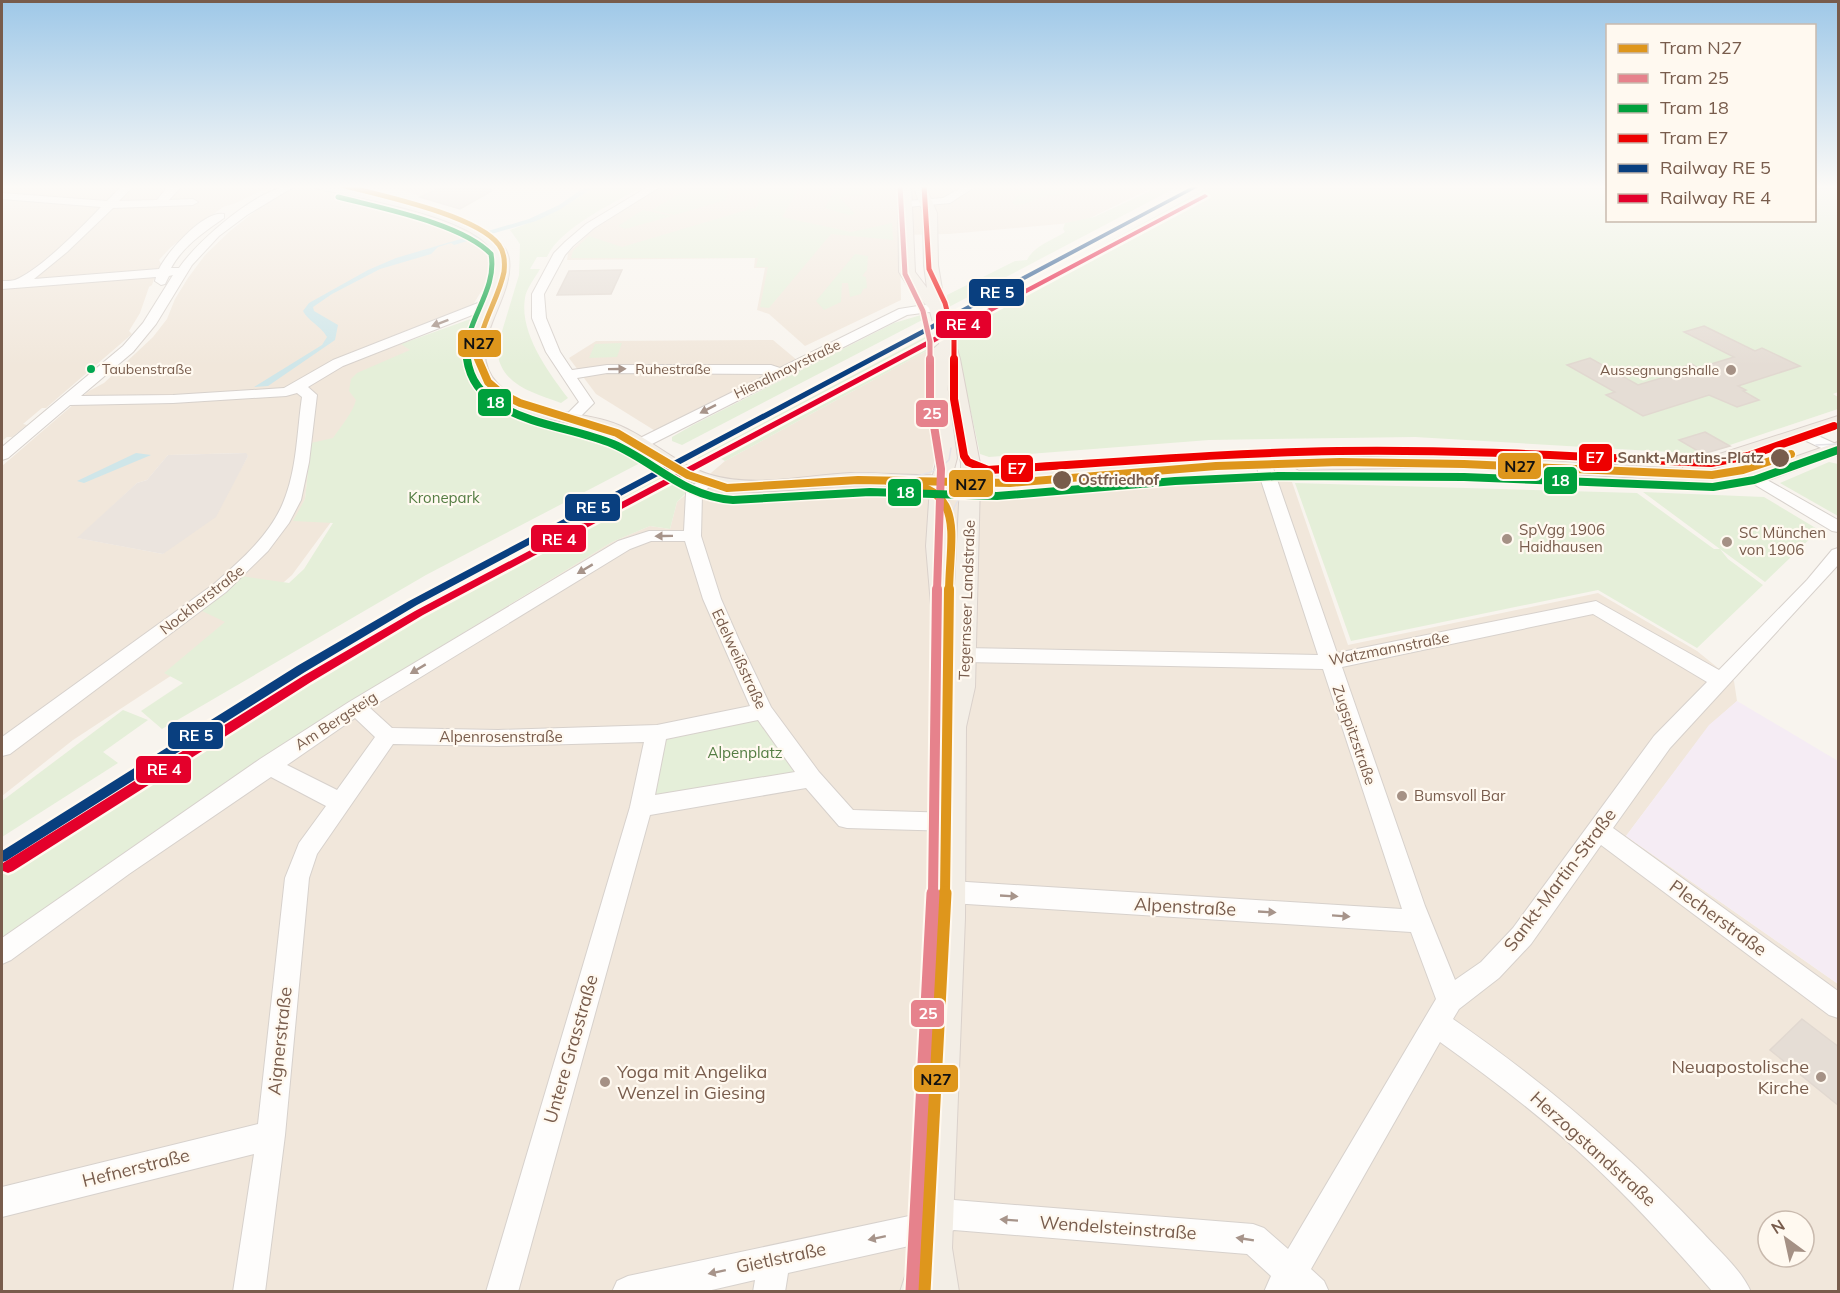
<svg xmlns="http://www.w3.org/2000/svg" width="1840" height="1293" font-family="Mulish,sans-serif">
	<rect width="100%" height="100%" fill="#f8f4ee"/>
	<g fill="#f1e7db" fill-rule="evenodd">
		<polygon points="2,185 273,185 236,203 223,207 171,247 159,260 162,266 157,270 152,285 149,287 140,313 129,331 132,334 46,408 42,408 23,424 27,425 12,437 7,437 2,441"/>
		<path d="M305 185 353 194 403 208 475 233 493 247 496 271 492 285 482 290 473 305 399 337 415 349 338 441 311 446 305 499 298 515 334 518 292 575 195 660 73 740 2 796V466L89 391 104 383 153 337 167 319 175 299 188 278 205 255 230 231 258 209 293 188ZM245 453 248 456 233 483 163 554 78 538 137 483 147 480 168 455Z"/>
		<polygon points="663,185 1158,185 1082,222 949,234 900,235 901,300 805,346 769,314 757,310 765,268 754,268 755,258 567,260 568,253 598,225"/>
		<polygon points="773,340 798,361 657,432 596,394 569,358 596,341"/>
		<path d="M930 349 926 383 937 450 927 491 998 494 1236 474 1292 482 1348 645 1598 593 1697 651 1734 681 1737 701 1709 726 1626 836 1838 984V1291H2V938L155 831 356 698 612 542 650 526 670 529 677 502 725 461ZM1768 1221H1804V1257H1768Z"/>
	</g>
	<polygon fill="#f6e7df" points="386,185 503,185 460,209"/>
	<polygon fill="#ebe4de" points="246,453 248,456 216,517 163,554 77,538 137,483 147,480 168,455"/>
	<polygon fill="#f5ecf4" points="1737,701 1838,761 1838,984 1626,836 1709,725"/>
	<g fill="#e5efd9">
		<path d="M597 185H646C619 200 559 228 547 257H537L530 269H540C535 278 526 289 525 298 519 333 549 373 568 398L561 403C532 392 499 385 497 348L519 275 520 244 510 230C542 219 570 204 597 185Z"/>
		<polygon points="694,185 730,185 726,200 674,215 652,210"/>
		<polygon points="763,185 801,185 782,217 851,232 892,223 893,240 831,234 769,308 760,307 768,267 756,267 758,258 571,258 573,251 589,236 622,247 757,207"/>
		<polygon points="838,185 863,185 863,195 839,197 855,214 849,215 825,208"/>
		<path d="M1163 185H1181L947 308V295L1015 261 1027 260C1034 246 1049 242 1065 232L1063 229 1065 223 1094 217Z"/>
		<polygon points="1213,185 1607,185 1608,220 1814,220 1815,185 1838,185 1838,392 1833,394 1838,397 1838,409 1703,454 1415,437 1209,440 989,457 980,454 953,329 962,327 963,321"/>
		<path d="M1038 188 1060 190 1066 193C1059 197 1053 195 1046 196 1035 198 1029 205 1015 205L1012 202 1021 193Z"/>
		<polygon points="643,210 672,216 625,229 618,226"/>
		<polygon points="855,254 868,256 867,270 862,276 866,277 867,288 863,289 861,294 850,297 848,283 842,283 841,302 824,310 816,301"/>
		<polygon points="921,315 928,317 682,445 672,441 672,437 693,425 894,323"/>
		<path d="M476 317C430 418 547 411 607 437 620 443 630 454 640 463L426 575 162 729 141 711 183 683 164 673 225 622 200 610 241 576 289 583 304 569 333 523 293 521 305 499 311 443 333 438C341 426 352 414 356 400L349 391 351 379 357 373 410 350 401 344Z"/>
		<polygon points="933,333 930,349 725,461 718,457 706,464 697,458"/>
		<polygon points="622,343 617,357 589,358 595,344"/>
		<polygon points="1829,462 1838,464 1838,516 1780,483"/>
		<polygon points="660,476 687,492 677,502 670,529 650,526 612,542 356,698 155,831 2,938 2,867 188,748 439,598"/>
		<polygon points="1295,483 1637,493 1714,549 1720,549 1643,492 1764,497 1819,530 1765,582 1720,549 1728,559 1763,585 1697,648 1598,590 1351,641"/>
		<polygon points="123,710 148,720 103,752 118,763 2,837 2,801"/>
		<polygon points="763,715 800,778 649,803 662,736"/>
	</g>
	<g fill="#cfe6e9">
		<path d="M588 185H597L559 210 536 221 454 245 451 243 438 247 431 254 380 269 332 294 313 307 314 311 338 325 335 340 268 386 254 387 322 345 327 337C320 325 308 321 303 311L309 303 368 270 396 258 529 219 559 205Z"/>
		<polygon points="136,453 151,455 84,483 77,481"/>
	</g>
	<g fill="#e5ddd5" stroke="#e1d8d0" stroke-width="1.5">
		<polygon points="446,185 469,185 493,190 460,209 420,197"/>
		<polygon points="622,270 611,294 557,295 569,271"/>
		<polygon points="1704,326 1755,351 1762,348 1800,366 1738,386 1746,390 1743,391 1759,400 1737,407 1709,395 1643,416 1606,395 1615,392 1567,365 1590,358 1638,385 1675,374 1669,371 1692,364 1698,368 1734,357 1684,332"/>
		<polygon points="1705,432 1730,446 1703,454 1679,440"/>
		<polygon points="1802,1019 1839,1047 1839,1106 1770,1050"/>
	</g>
	<g fill="none" stroke-linecap="round" stroke-linejoin="round">
		<defs>
			<g id="minor">
				<path d="M123 185H134L119 201 157 200 169 185H183L169 200 193 199 198 202 193 205 113 208 67 252 34 279 159 269C167 252 204 210 224 214V218C204 232 183 246 171 268H179C199 239 262 184 297 185L247 215 219 236 192 265 156 324 133 352 81 396 173 395 284 388 333 360 478 303 490 302 496 306 495 309 485 310 343 366 308 387 317 395 309 462 301 500 289 523 268 551 226 592 10 754 2 756V737L214 584C240 561 270 535 283 503 297 470 297 431 302 397L297 393 286 396 173 403 70 405 8 458 2 460V447L123 346 143 323 173 275 169 276 165 284 161 285 155 281 156 277 2 289V281C6 281 12 281 15 280 40 270 82 227 101 207L2 199V193L107 201Z"/>
				<polygon points="651,185 663,185 594,228 573,246 565,255 544,294 546,318 560,352 572,370 607,365 771,365 780,368 899,309 937,303 943,307 937,311 907,315 648,446 642,448 634,443 636,440 769,374 607,373 577,378 594,403 577,420 567,420 564,417 579,402 546,352 532,318 532,294 554,253 565,242 586,224"/>
				<polygon points="966,185 978,185 950,203 907,207 902,204 907,201 943,198"/>
				<polygon points="1803,429 1838,445 1838,456 1798,437 1795,434"/>
				<path d="M1265 463 1273 468 1337 653 1596 601 1719 670 1807 580 1832 550 1838 548V565L1670 748 1613 828 1838 991V1018L1829 1015 1601 845 1531 944 1499 978 1459 1009 1453 1019C1544 1082 1626 1152 1702 1232 1718 1250 1741 1269 1751 1292H1713C1674 1247 1634 1203 1590 1162 1543 1118 1492 1079 1440 1042L1311 1269 1324 1281 1329 1292H1264L1271 1276 1247 1254 954 1230 909 1246 788 1273 785 1292H753L755 1280 703 1292H612L617 1281 628 1276 909 1216 954 1200 1253 1224 1264 1228 1288 1249 1436 999 1411 932 951 903 942 900 939 892 942 884 951 881 1402 909 1323 669 964 662 957 660 954 655 957 650 964 648 1318 655 1257 468ZM1593 614 1707 682 1654 736 1513 928 1481 962 1455 980 1425 906 1342 667Z"/>
				<polygon points="1753,472 1838,520 1838,532 1832,531 1747,480 1745,477 1747,474"/>
				<path d="M707 476 715 481 702 494 701 536 721 599 739 640 771 707 819 772 853 810 953 813 961 815 964 822 961 829 953 831 847 828 839 826 806 788 650 815 518 1292H486L630 807 644 742 498 746 393 744 317 854 309 878 285 1135 265 1292H233L254 1154 2 1217V1187L258 1124 285 878 299 843 326 806 271 777 129 874 11 960 2 964V938L260 759 349 702 618 541 649 531H684L686 493 701 478ZM651 541H685L703 599 750 706 657 725 498 730 392 728 370 708 630 549ZM355 718 375 737 337 790 287 765ZM758 720 795 772 655 795 666 739Z"/>
			</g>
			<path id="major" d="M313 185C353 184 502 213 509 259 515 301 462 345 497 383 523 413 571 410 607 421 645 432 673 464 711 475 756 488 806 475 851 473 878 472 905 476 933 475L937 458 929 384 933 349 939 344 929 308 909 288 899 272 898 185H911L915 272 927 288 924 265 923 213 913 185H925L937 213 938 265 945 307 960 359 981 469 1194 456 1277 453 1322 458 1449 455 1682 469 1685 465 1838 416V428L1709 470 1742 472 1760 469 1838 442V454L1771 479 1742 484 1449 467 1299 470 1290 465H1277L1194 467 980 481 975 687 966 727 965 918 952 1248 959 1292H900L914 1248 935 918 940 727 931 687V605L926 546 930 487C904 487 878 484 852 485 799 487 746 500 694 483 658 471 632 440 595 429 551 416 496 419 471 373 462 356 470 337 477 321 484 302 502 271 492 251 474 216 353 197 315 188ZM947 384 961 463V472L953 473 957 458ZM960 484 954 604 948 546V494L950 486Z"/>
		</defs>
		<use href="#minor" stroke="#d7d1cc" stroke-width="2"/>
		<use href="#major" stroke="#dad1cb" stroke-width="2"/>
		<use href="#minor" fill="#fefdfc" fill-rule="evenodd"/>
		<use href="#major" fill="#f3eee6" fill-rule="evenodd"/>
		<g stroke="#e5e3e6" stroke-width="1.5">
			<polyline points="1816,445 1838,444"/>
			<path d="M885 477C909 477 931 478 949 460L951 448"/>
			<path d="M951 519C958 478 1000 479 1034 476"/>
		</g>
		<defs>
			<polygon id="rail-1" points="1195,185 1202,185 417,605 305,672 6,861 2,862 2,851 297,666 409,601"/>
			<polygon id="rail-2" points="1205,194 1208,196 1207,197 423,615 311,682 13,871 8,873 3,871 2,867 3,863 303,676 415,611"/>
		</defs>
		<use href="#rail-1" stroke="#fff9f0" stroke-width="5"/>
		<use href="#rail-2" stroke="#fff9f0" stroke-width="5"/>
		<use href="#rail-1" fill="#093f7f" fill-rule="evenodd"/>
		<use href="#rail-2" fill="#e4002b" fill-rule="evenodd"/>
		<defs>
			<path id="tram-1-far3" d="M341 185C379 195 477 215 499 245 505 253 505 263 504 272 498 302 476 329 479 360"/>
			<g id="tram-1-far2">
				<polyline points="478,359 488,382 502,394 520,403 617,433 688,475 727,488 858,480 1010,483 1216,466 1340,462 1464,464 1712,475 1743,470 1791,454"/>
				<path d="M888 481C968 485 950 530 949 591"/>
			</g>
			<polyline id="tram-1-far1" points="945,894 949,589"/>
			<polyline id="tram-1" points="924,1292 945,893"/>
			<polyline id="tram-2-far3" points="900,186 905,274 923,311 930,342 930,360"/>
			<polyline id="tram-2-far2" points="930,359 930,401 941,469 937,591"/>
			<polyline id="tram-2-far1" points="933,894 937,589"/>
			<polyline id="tram-2" points="912,1291 933,893"/>
			<path id="tram-3-far1" d="M338 197C380 208 461 223 491 254 498 292 462 323 467 360"/>
			<path id="tram-3" d="M467 359C470 380 481 394 500 406 534 426 577 429 613 444 655 462 684 497 733 500L870 492 997 496 1175 481 1278 476 1464 477 1713 487 1754 480 1838 450"/>
			<polyline id="tram-4-far1" points="924,185 929,269 945,303 954,338 954,360"/>
			<path id="tram-4" d="M954 359V399L964 456 968 462 988 470C1104 463 1221 453 1338 451 1462 449 1587 457 1711 463L1748 456 1834 426"/>
		</defs>
		<use href="#tram-1-far3" stroke="#fff9f0" stroke-width="8"/>
		<use href="#tram-1-far2" stroke="#fff9f0" stroke-width="11"/>
		<use href="#tram-1-far1" stroke="#fff9f0" stroke-width="14"/>
		<use href="#tram-1" stroke="#fff9f0" stroke-width="17"/>
		<use href="#tram-2-far3" stroke="#fff9f0" stroke-width="8"/>
		<use href="#tram-2-far2" stroke="#fff9f0" stroke-width="11"/>
		<use href="#tram-2-far1" stroke="#fff9f0" stroke-width="14"/>
		<use href="#tram-2" stroke="#fff9f0" stroke-width="17"/>
		<use href="#tram-3-far1" stroke="#fff9f0" stroke-width="8"/>
		<use href="#tram-3" stroke="#fff9f0" stroke-width="11"/>
		<use href="#tram-4-far1" stroke="#fff9f0" stroke-width="8"/>
		<use href="#tram-4" stroke="#fff9f0" stroke-width="11"/>
		<use href="#tram-1-far3" stroke="#de961c" stroke-width="5"/>
		<use href="#tram-1-far2" stroke="#de961c" stroke-width="8"/>
		<use href="#tram-1-far1" stroke="#de961c" stroke-width="10"/>
		<use href="#tram-1" stroke="#de961c" stroke-width="13"/>
		<use href="#tram-2-far3" stroke="#e6828c" stroke-width="5"/>
		<use href="#tram-2-far2" stroke="#e6828c" stroke-width="8"/>
		<use href="#tram-2-far1" stroke="#e6828c" stroke-width="10"/>
		<use href="#tram-2" stroke="#e6828c" stroke-width="13"/>
		<use href="#tram-3-far1" stroke="#00a03c" stroke-width="5"/>
		<use href="#tram-3" stroke="#00a03c" stroke-width="8"/>
		<use href="#tram-4-far1" stroke="#e00" stroke-width="5"/>
		<use href="#tram-4" stroke="#e00" stroke-width="8"/>
	</g>
	<defs><path id="oneway-solid" d="M-6-.8H1V-3.2L6.5 0L1 3.2V.8H-6Z" transform="scale(1.5)"/></defs>
	<g fill="#a7948a">
		<use href="#oneway-solid" transform="translate(440 323) rotate(159)"/>
		<use href="#oneway-solid" transform="translate(617 369) rotate(-1)"/>
		<use href="#oneway-solid" transform="translate(708 409) rotate(153)"/>
		<use href="#oneway-solid" transform="translate(664 536) rotate(179)"/>
		<use href="#oneway-solid" transform="translate(585 569) rotate(149)"/>
		<use href="#oneway-solid" transform="translate(418 669) rotate(149)"/>
		<use href="#oneway-solid" transform="translate(1009 896) rotate(3)"/>
		<use href="#oneway-solid" transform="translate(1267 912) rotate(3)"/>
		<use href="#oneway-solid" transform="translate(1341 916) rotate(4)"/>
		<use href="#oneway-solid" transform="translate(1009 1220) rotate(-176)"/>
		<use href="#oneway-solid" transform="translate(877 1238) rotate(168)"/>
		<use href="#oneway-solid" transform="translate(1245 1239) rotate(-171)"/>
		<use href="#oneway-solid" transform="translate(717 1272) rotate(168)"/>
	</g>
	<linearGradient id="sky" x2="0" y2="1"><stop stop-color="#9ec8e8"/><stop offset="0.51" stop-color="#fcfaf7"/><stop offset="1" stop-color="#fcfaf7" stop-opacity="0"/></linearGradient>
	<rect width="1840" height="366" fill="url(#sky)"/>
	<circle fill="#00a651" stroke="#fff9f0" stroke-width="2" cx="91" cy="369" r="5"/>
	<g fill="#a59185" stroke="#fff9f0" stroke-width="2">
		<circle cx="1731" cy="370" r="6"/>
		<circle cx="1507" cy="539" r="6"/>
		<circle cx="1727" cy="542" r="6"/>
		<circle cx="1402" cy="796" r="6"/>
		<circle cx="1821" cy="1077" r="6"/>
		<circle cx="605" cy="1082" r="6"/>
	</g>
	<g fill="#785c4c" stroke="#fff9f0" stroke-width="2">
		<circle cx="1780" cy="458" r="10"/>
		<circle cx="1062" cy="480" r="10"/>
	</g>
	<g text-anchor="middle" stroke-width="4.5" stroke-linejoin="round" paint-order="stroke">
		<g font-size="14" fill="#785c4c" stroke="#fff9f0" text-anchor="start">
			<text x="102" y="374">Taubenstraße</text>
		</g>
		<g font-size="14" fill="#785c4c" stroke="#fff9f0">
			<text x="673" y="374">Ruhestraße</text>
			<text transform="translate(787 369) rotate(-26)" y="5">Hiendlmayrstraße</text>
		</g>
		<g font-size="14" fill="#785c4c" stroke="#fff9f0" text-anchor="end">
			<text x="1719" y="375">Aussegnungshalle</text>
		</g>
		<g font-size="15" font-weight="bold" fill="#785c4c" stroke="#fff9f0" text-anchor="end">
			<text x="1764" y="463">Sankt-Martins-Platz</text>
			<text x="1078" y="485" text-anchor="start">Ostfriedhof</text>
		</g>
		<g font-size="15" fill="#547d43" stroke="#fff9f0">
			<text x="444" y="503">Kronepark</text>
			<text x="745" y="758">Alpenplatz</text>
		</g>
		<g font-size="15" fill="#785c4c" stroke="#fff9f0" text-anchor="start">
			<text x="1519" y="535">SpVgg 1906<tspan x="1519" dy="17">Haidhausen</tspan></text>
			<text x="1739" y="538">SC München<tspan x="1739" dy="17">von 1906</tspan></text>
			<text x="1414" y="801">Bumsvoll Bar</text>
		</g>
		<g font-size="15" fill="#785c4c" stroke="#fff9f0">
			<text transform="translate(202 600) rotate(-38)" y="5">Nockherstraße</text>
			<text transform="translate(967 600) rotate(-88)" y="5">Tegernseer Landstraße</text>
			<text transform="translate(1389 649) rotate(-11)" y="5">Watzmannstraße</text>
			<text transform="translate(739 659) rotate(65)" y="5">Edelweißstraße</text>
			<text transform="translate(336 721) rotate(-33)" y="5">Am Bergsteig</text>
			<text transform="translate(1354 735) rotate(71)" y="5">Zugspitzstraße</text>
			<text x="501" y="742">Alpenrosenstraße</text>
		</g>
		<g font-size="18" fill="#785c4c" stroke="#fff9f0">
			<text transform="translate(1560 880) rotate(-53)" y="6">Sankt-Martin-Straße</text>
			<text transform="translate(1185 907) rotate(3)" y="6">Alpenstraße</text>
			<text transform="translate(1718 918) rotate(36)" y="6">Plecherstraße</text>
			<text transform="translate(280 1041) rotate(-84)" y="6">Aignerstraße</text>
			<text transform="translate(571 1049) rotate(-74)" y="6">Untere Grasstraße</text>
			<text transform="translate(1593 1149) rotate(42)" y="6">Herzogstandstraße</text>
			<text transform="translate(136 1168) rotate(-14)" y="6">Hefnerstraße</text>
			<text transform="translate(1118 1228) rotate(4)" y="6">Wendelsteinstraße</text>
			<text transform="translate(781 1258) rotate(-12)" y="6">Gietlstraße</text>
		</g>
		<g font-size="18" fill="#785c4c" stroke="#fff9f0" text-anchor="end">
			<text x="1809" y="1073">Neuapostolische<tspan x="1809" dy="21">Kirche</tspan></text>
			<text x="617" y="1078" text-anchor="start">Yoga mit Angelika<tspan x="617" dy="21">Wenzel in Giesing</tspan></text>
		</g>
	</g>
	<g stroke="#fff9f0" stroke-width="2">
		<rect x="968" y="278" width="57" height="29" rx="6" fill="#093f7f"/>
		<rect x="935" y="310" width="57" height="29" rx="6" fill="#e4002b"/>
		<rect x="457" y="329" width="45" height="29" rx="6" fill="#de961c"/>
		<rect x="477" y="388" width="35" height="29" rx="6" fill="#00a03c"/>
		<rect x="915" y="399" width="34" height="29" rx="6" fill="#e6828c"/>
		<rect x="1578" y="443" width="35" height="29" rx="6" fill="#e00"/>
		<rect x="1497" y="452" width="45" height="28" rx="6" fill="#de961c"/>
		<rect x="1000" y="454" width="34" height="29" rx="6" fill="#e00"/>
		<rect x="1543" y="466" width="35" height="29" rx="6" fill="#00a03c"/>
		<rect x="948" y="469" width="46" height="29" rx="6" fill="#de961c"/>
		<rect x="887" y="478" width="35" height="29" rx="6" fill="#00a03c"/>
		<rect x="564" y="493" width="57" height="29" rx="6" fill="#093f7f"/>
		<rect x="530" y="524" width="57" height="29" rx="6" fill="#e4002b"/>
		<rect x="167" y="721" width="57" height="29" rx="6" fill="#093f7f"/>
		<rect x="135" y="755" width="57" height="29" rx="6" fill="#e4002b"/>
		<rect x="910" y="999" width="35" height="29" rx="6" fill="#e6828c"/>
		<rect x="913" y="1064" width="46" height="29" rx="6" fill="#de961c"/>
	</g>
	<g font-size="16" text-anchor="middle" font-weight="bold" fill="#fff">
		<text x="997" y="298">RE 5</text>
		<text x="963" y="330">RE 4</text>
		<text x="495" y="408">18</text>
		<text x="932" y="419">25</text>
		<text x="1595" y="463">E7</text>
		<text x="1017" y="474">E7</text>
		<text x="1560" y="486">18</text>
		<text x="905" y="498">18</text>
		<text x="593" y="513">RE 5</text>
		<text x="559" y="545">RE 4</text>
		<text x="196" y="741">RE 5</text>
		<text x="164" y="775">RE 4</text>
		<text x="928" y="1019">25</text>
	</g>
	<g font-size="16" text-anchor="middle" font-weight="bold" fill="#111">
		<text x="479" y="349">N27</text>
		<text x="1520" y="472">N27</text>
		<text x="971" y="490">N27</text>
		<text x="936" y="1085">N27</text>
	</g>
	<rect width="1840" height="1293" fill="none" stroke="#785c4c" stroke-width="6"/>
	<rect x="1606" y="24" width="210" height="198" fill="#fff9f0" stroke="#c9baae" stroke-width="1.5"/>
	<rect x="1618" y="44" width="30" height="9" fill="#de961c" stroke="#c9baae" stroke-width="1.5"/>
	<text x="1660" y="54" font-size="18" fill="#785c4c">Tram N27</text>
	<rect x="1618" y="74" width="30" height="9" fill="#e6828c" stroke="#c9baae" stroke-width="1.5"/>
	<text x="1660" y="84" font-size="18" fill="#785c4c">Tram 25</text>
	<rect x="1618" y="104" width="30" height="9" fill="#00a03c" stroke="#c9baae" stroke-width="1.5"/>
	<text x="1660" y="114" font-size="18" fill="#785c4c">Tram 18</text>
	<rect x="1618" y="134" width="30" height="9" fill="#ee0000" stroke="#c9baae" stroke-width="1.5"/>
	<text x="1660" y="144" font-size="18" fill="#785c4c">Tram E7</text>
	<rect x="1618" y="164" width="30" height="9" fill="#093f7f" stroke="#c9baae" stroke-width="1.5"/>
	<text x="1660" y="174" font-size="18" fill="#785c4c">Railway RE 5</text>
	<rect x="1618" y="194" width="30" height="9" fill="#e4002b" stroke="#c9baae" stroke-width="1.5"/>
	<text x="1660" y="204" font-size="18" fill="#785c4c">Railway RE 4</text>
	<g transform="translate(1786 1239) rotate(327)"><circle r="28" fill="#fff9f0" stroke="#c9baae" stroke-width="1.5"/>
	<path d="M0-4.5L10 22L0 15L-10 22Z" fill="#a59185"/>
	<text y="-9" font-size="16" font-weight="bold" text-anchor="middle" fill="#785c4c">N</text>
	</g>
</svg>
